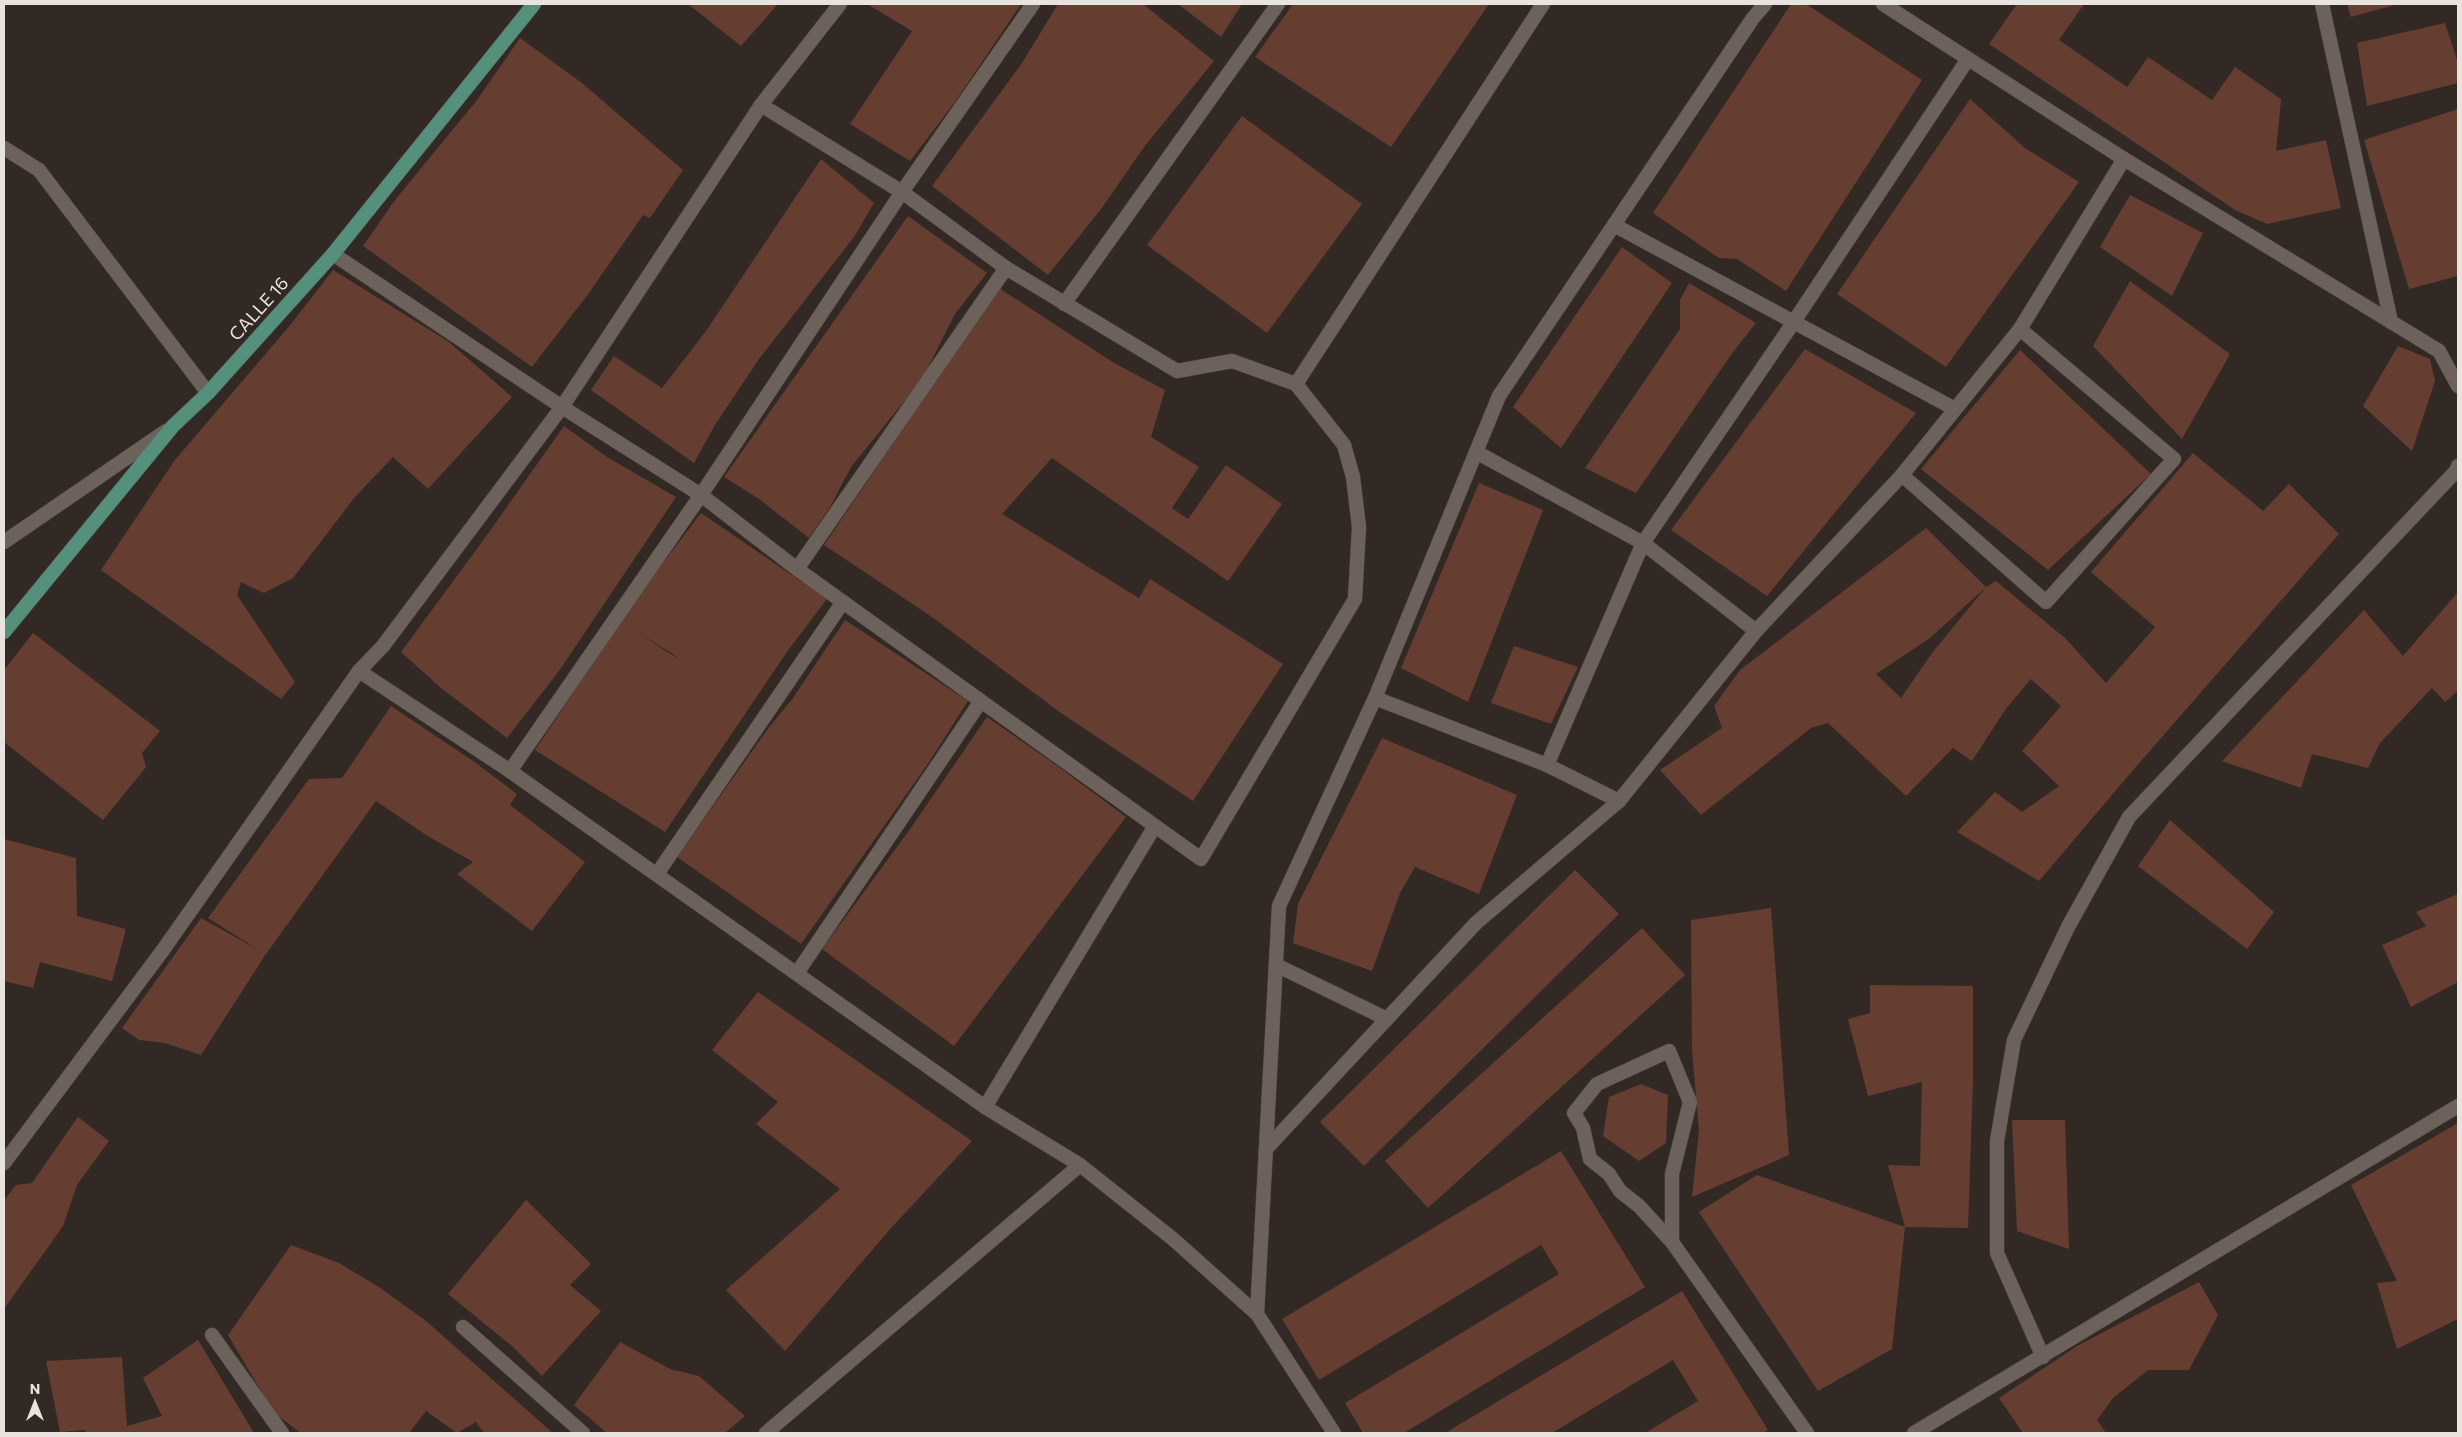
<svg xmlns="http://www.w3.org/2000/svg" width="2462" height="1437" font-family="Commissioner,sans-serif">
	<rect width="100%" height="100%" fill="#322924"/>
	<g fill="#663d31" fill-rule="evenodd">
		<polygon points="688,4 778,4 741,46"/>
		<polygon points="867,4 1021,4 955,102 910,161 850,124 912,31"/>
		<polygon points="1058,4 1143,4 1214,61 1144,147 1102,208 1048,275 932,186 1022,63"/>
		<polygon points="1178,4 1242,4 1221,37"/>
		<polygon points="1293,4 1489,4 1391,147 1255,57"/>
		<polygon points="1791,4 1806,4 1922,80 1786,291 1737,259 1719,258 1653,213"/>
		<polygon points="2017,4 2084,4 2059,40 2127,87 2148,57 2212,100 2235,67 2281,99 2276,151 2326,140 2341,208 2267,224 2235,210 1989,44"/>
		<polygon points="2347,4 2398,4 2351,17"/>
		<polygon points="2445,23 2458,63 2458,83 2367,106 2357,43"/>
		<polygon points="520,38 582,83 683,170 650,218 643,215 589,293 532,367 363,246 395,200 477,100"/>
		<polygon points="1970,99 2025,148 2079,182 1946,367 1837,294"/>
		<polygon points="2458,109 2458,276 2409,289 2364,140"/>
		<polygon points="1242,116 1362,204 1267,333 1147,245"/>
		<polygon points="821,159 874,203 854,237 759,359 715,425 694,463 591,390 614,356 662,388 706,331"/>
		<polygon points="2130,195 2203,233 2172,296 2100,247"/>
		<polygon points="908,216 987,273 955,314 922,379 851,467 830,507 809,538 759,499 724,477"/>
		<polygon points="1622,247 1672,283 1561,448 1513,407"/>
		<polygon points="333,270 449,342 512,397 428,489 393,457 355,497 293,578 264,593 241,582 237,595 295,682 281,699 101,570 175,460 291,324"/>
		<polygon points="2130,281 2230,354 2182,439 2093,346"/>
		<polygon points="1689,283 1756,323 1733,352 1636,493 1585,468 1680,329 1680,300"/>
		<polygon points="999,288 1114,363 1165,390 1151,437 1199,467 1172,508 1188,519 1226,465 1282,504 1228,581 1052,458 1002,514 1139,598 1150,579 1283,664 1193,801 1061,713 932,617 824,545"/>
		<polygon points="2398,346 2430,359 2435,381 2412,451 2363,406"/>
		<polygon points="1805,349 1916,413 1767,596 1671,530"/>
		<polygon points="2020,350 2151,474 2048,570 1921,469"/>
		<polygon points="564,426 607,457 676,497 559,671 507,738 441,688 401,652 487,535"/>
		<polygon points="2193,453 2263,511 2289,484 2339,534 2134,769 2039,881 1957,832 1995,792 2022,812 2059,786 2022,751 2061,706 2031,679 2005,710 1972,761 1953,748 1906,796 1828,723 1811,728 1701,815 1660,770 1722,728 1714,706 1740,670 1926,528 1986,587 1930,638 1876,674 1901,698 1932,653 1986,587 1996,581 2065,638 2106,683 2155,627 2091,572"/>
		<polygon points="1479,483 1543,510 1468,702 1401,668"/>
		<path d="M701 513 827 599 789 649 665 832 535 750 638 596ZM640 634 670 652 680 660Z"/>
		<polygon points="2458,592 2458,691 2445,702 2432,688 2380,743 2368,768 2312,754 2301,788 2222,761 2364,610 2403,656"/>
		<polygon points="845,620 968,701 927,765 801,944 677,857 767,730 793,698"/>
		<polygon points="33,633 160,731 142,753 146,767 103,820 4,742 4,670"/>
		<polygon points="1514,646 1578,667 1551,724 1491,703"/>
		<polygon points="391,706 476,763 517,794 510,805 585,862 532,931 457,874 473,862 426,835 376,801 266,954 201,1055 165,1043 139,1040 122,1028 201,918 257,949 208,918 309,779 342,778"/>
		<polygon points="987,717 1056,765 1126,817 954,1046 822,949 908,832"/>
		<polygon points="1382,738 1517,795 1479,894 1415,867 1400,893 1372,971 1293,943 1298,904"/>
		<polygon points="2170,820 2274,912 2247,949 2138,866"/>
		<polygon points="4,839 76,858 77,916 126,929 112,981 40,962 33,988 4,981"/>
		<polygon points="1575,870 1619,914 1364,1166 1320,1122"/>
		<polygon points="2458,894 2458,982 2411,1007 2382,945 2426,926 2416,912"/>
		<polygon points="1771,908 1789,1155 1692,1197 1699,1130 1692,1050 1691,920"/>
		<polygon points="1642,928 1685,975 1428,1208 1385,1161"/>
		<polygon points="1870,985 1973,986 1973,1082 1968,1228 1905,1227 1888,1165 1920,1166 1922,1082 1868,1096 1848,1019 1870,1013"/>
		<polygon points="758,992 972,1141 892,1227 785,1351 726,1290 840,1189 756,1124 778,1102 712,1050"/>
		<polygon points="1641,1084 1668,1095 1666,1143 1639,1161 1603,1136 1609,1097"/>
		<polygon points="78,1117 109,1141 77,1185 63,1226 4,1309 4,1200 16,1185 32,1183"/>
		<polygon points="2012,1120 2065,1120 2069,1249 2017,1231"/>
		<polygon points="2458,1123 2458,1319 2397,1349 2377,1283 2397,1281 2351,1185"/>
		<polygon points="1561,1151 1645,1287 1404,1433 1363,1433 1345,1403 1559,1274 1541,1245 1319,1380 1282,1319"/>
		<polygon points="1757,1175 1905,1227 1892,1349 1818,1391 1699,1212"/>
		<polygon points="526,1200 591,1264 570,1285 601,1311 542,1376 512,1346 448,1294"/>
		<polygon points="291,1245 339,1263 379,1287 426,1321 553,1433 484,1433 476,1422 457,1433 426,1411 409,1433 301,1433 274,1413 228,1335"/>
		<polygon points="2199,1282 2218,1315 2189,1370 2148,1370 2113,1398 2097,1420 2106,1433 2023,1433 1999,1398 2077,1346"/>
		<polygon points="1682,1291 1768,1430 1763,1433 1645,1433 1698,1401 1673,1360 1552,1433 1445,1433"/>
		<polygon points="198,1340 254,1433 86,1433 85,1430 60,1432 46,1361 122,1357 127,1426 162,1416 143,1378"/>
		<polygon points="620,1342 670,1369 699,1376 745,1416 725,1433 607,1433 574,1405"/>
	</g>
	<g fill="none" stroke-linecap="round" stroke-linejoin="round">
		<defs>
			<polyline id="service" points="463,1327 583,1433"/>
			<g id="minor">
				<polyline points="840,4 761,105 562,407 383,646 359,671 510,771 985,1107 1080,1165 1173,1239 1257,1314 1334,1433"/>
				<polyline points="1883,4 2124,159 2439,351 2458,386"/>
				<polyline points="2322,4 2391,322"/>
				<polyline points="4,148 39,170 208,393"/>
				<polyline points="1614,225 1955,409"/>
				<polyline points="333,254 562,407 701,495 797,569 1201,859 1355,599 1359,527 1353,477 1344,445 1296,384 1232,361 1177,371 1006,268 902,192 761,105"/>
				<polyline points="1064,304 1278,4"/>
				<polyline points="1296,384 1543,4"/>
				<polyline points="1476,452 1643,543 1756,631"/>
				<polyline points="1902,475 2046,602 2174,459 2020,329"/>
				<polyline points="4,542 166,431"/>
				<polyline points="797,569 1006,268"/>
				<polyline points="1375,698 1547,765 1619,801"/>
				<polyline points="1547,765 1643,543 1793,323 1968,59"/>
				<polyline points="510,771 701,495 902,192 1033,4"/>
				<polyline points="657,874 843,602"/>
				<polyline points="1276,965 1387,1019"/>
				<polyline points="797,973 981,701"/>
				<polyline points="985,1107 1155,826"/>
				<polyline points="1266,1149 1476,923 1619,801 1756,631 1902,475 2020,329 2124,159"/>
				<polyline points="4,1163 163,950 359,671"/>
				<polyline points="1672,1242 1672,1174 1690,1102 1669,1051 1597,1084 1574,1113 1583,1128 1590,1159 1609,1174 1620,1191 1639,1206 1672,1242 1807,1433"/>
				<polyline points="1257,1314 1279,906 1375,698 1499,396 1753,18 1765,4"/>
				<polyline points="212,1335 282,1433"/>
				<polyline points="2043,1357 1997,1253 1997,1141 2014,1040 2068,927 2129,817 2457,470 2458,466"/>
				<polyline points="766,1433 1080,1165"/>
				<polyline points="1914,1433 2458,1106"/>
			</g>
			<polyline id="primary" points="4,632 173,426 208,393 333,254 534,4"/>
		</defs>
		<use href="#service" stroke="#504844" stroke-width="15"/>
		<use href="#minor" stroke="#504844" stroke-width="15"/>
		<use href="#primary" stroke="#504844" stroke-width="15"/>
		<use href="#service" stroke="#6c615b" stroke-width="14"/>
		<use href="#minor" stroke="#6c615b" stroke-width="14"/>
		<use href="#primary" stroke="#55907c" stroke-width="14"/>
	</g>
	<g text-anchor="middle" stroke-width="4" stroke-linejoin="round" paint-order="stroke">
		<g font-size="18" fill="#e9e3df" stroke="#322924">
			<text transform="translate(259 309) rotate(-48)" y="6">CALLE 16</text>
		</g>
	</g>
	<rect width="2462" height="1437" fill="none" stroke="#e9e3df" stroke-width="10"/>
	<g transform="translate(35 1402)" stroke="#322924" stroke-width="4" paint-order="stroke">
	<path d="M0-4L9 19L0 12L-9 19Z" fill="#e9e3df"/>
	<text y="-8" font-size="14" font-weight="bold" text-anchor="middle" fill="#e9e3df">N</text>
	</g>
</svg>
